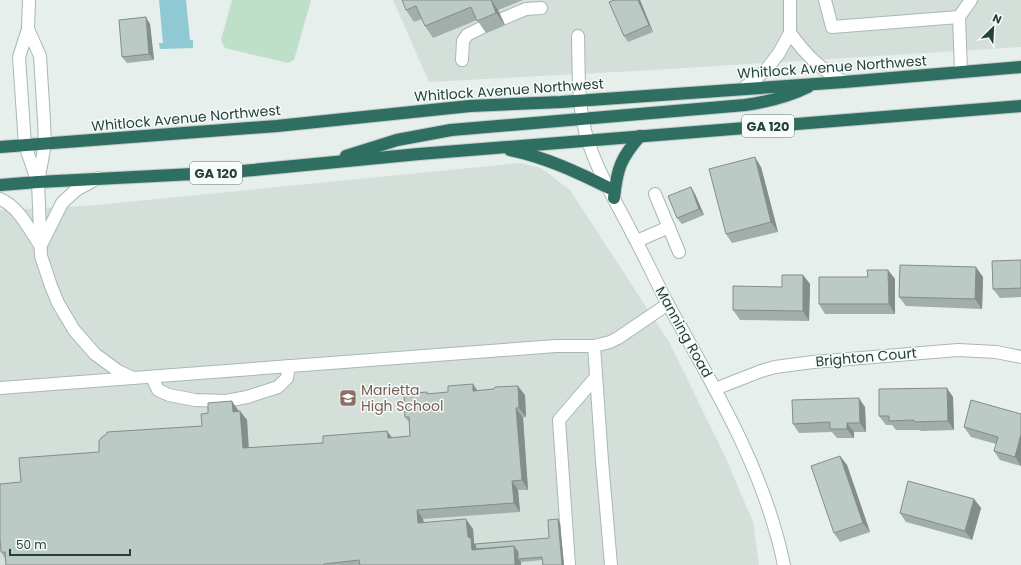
<svg xmlns="http://www.w3.org/2000/svg" width="1021" height="565" font-family="Poppins,sans-serif">
	<rect width="100%" height="100%" fill="#e6efeb"/>
	<g fill="#d4dfda">
		<polygon points="393,0 1021,0 1021,47 653,70 429,82"/>
		<polygon points="520,163 541,168 570,190 669,342 724,454 753,522 759,565 0,565 0,210 86,206"/>
	</g>
	<polygon fill="#bfe0c8" points="232,0 311,0 294,60 288,63 225,48 221,40"/>
	<polygon fill="#8ec9d4" points="159,0 186,0 190,40 193,40 193,48 160,49 159,43 163,43"/>
	<g fill="none" stroke-linecap="round" stroke-linejoin="round">
		<defs>
			<g id="minor">
				<polyline points="29,0 28,29 19,57 25,145 37,180"/>
				<polyline points="825,0 832,27 959,17 961,72"/>
				<polyline points="959,17 971,0"/>
				<polyline points="28,29 40,56 44,121 45,144 38,182 41,256 51,286 58,303 74,330 95,354 118,371 133,378"/>
				<path d="M790 33C807 56 819 68 844 82"/>
				<path d="M578 36C579 71 577 108 588 141 599 175 619 207 635 239 647 261 657 284 669 306 716 391 764 469 784 565"/>
				<polyline points="462,60 463,41 467,35 483,27 526,9 541,8"/>
				<polyline points="744,88 766,70 779,53 790,33 790,0"/>
				<polyline points="655,194 679,252"/>
				<path d="M0 199C19 207 29 229 40 245"/>
				<polyline points="637,241 669,227"/>
				<polyline points="42,243 62,203 76,190 98,178"/>
				<polyline points="594,346 602,461 611,565"/>
				<polyline points="152,377 158,390 169,395 195,400 226,401 247,397 278,387 287,378 289,366"/>
				<polyline points="0,388 556,346 594,346 610,342 618,338 668,304"/>
				<polyline points="715,389 761,371 775,367 813,362 958,350 996,352 1021,357"/>
				<polyline points="569,565 559,420 596,377"/>
			</g>
			<g id="highway">
				<polyline points="0,147 277,126 470,106 561,102 844,82 1021,67"/>
				<path d="M510 150C545 157 577 172 609 188"/>
				<path d="M346 156 397 140 451 130 745 105C767 102 788 97 808 87"/>
				<polyline points="0,185 38,182 232,172 419,154 1021,106"/>
				<path d="M614 198C617 168 621 158 640 136"/>
			</g>
		</defs>
		<use href="#minor" stroke="#a8b8b2" stroke-width="14"/>
		<use href="#highway" stroke="#c2cac8" stroke-width="14"/>
		<use href="#minor" stroke="#fff" stroke-width="12"/>
		<use href="#highway" stroke="#2f6f62" stroke-width="12"/>
	</g>
	<g fill="#a1aea9">
		<polygon points="402,0 523,0 498,10 505,25 486,33 477,20 433,38 425,26 422,19 414,22 406,10"/>
		<polygon points="640,0 653,32 628,42 624,36"/>
		<polygon points="150,24 154,60 127,63 122,57"/>
		<polygon points="761,167 778,232 732,243 726,234"/>
		<polygon points="695,194 704,215 682,224 677,218"/>
		<polygon points="1021,260 1021,297 1000,298 993,289"/>
		<polygon points="888,270 895,279 895,314 825,314 819,304"/>
		<polygon points="803,275 810,284 809,321 740,320 733,310 782,287"/>
		<polygon points="983,277 982,309 906,306 899,297"/>
		<polygon points="473,384 477,390 525,395 526,417 523,418 528,490 518,490 520,512 423,519 424,522 473,529 474,543 475,544 549,538 560,523 564,565 543,565 542,560 521,562 521,565 6,565 5,558 1,552 21,482 99,452 202,426 238,410 247,420 249,448 410,436 409,422 405,417 427,392 428,394 448,392"/>
		<polygon points="953,397 954,430 921,431 920,430 896,430 892,425 886,425 879,416"/>
		<polygon points="865,407 866,432 854,432 854,438 837,438 832,432 799,433 793,424"/>
		<polygon points="1021,414 1021,466 1000,460 994,451 996,444 971,437 964,427"/>
		<polygon points="840,456 847,465 870,532 840,542 834,533"/>
		<polygon points="974,499 981,508 972,540 906,522 900,513"/>
	</g>
	<g fill="#838d89">
		<polygon points="491,0 498,10 505,25 496,13"/>
		<polygon points="638,0 640,0 653,32 649,25"/>
		<polygon points="146,17 150,24 154,60 149,54"/>
		<polygon points="755,157 761,167 778,232 771,222"/>
		<polygon points="691,187 695,194 704,215 699,209"/>
		<polygon points="976,267 983,277 982,309 975,299"/>
		<polygon points="888,270 895,279 895,314 889,304"/>
		<polygon points="803,275 810,284 809,321 803,311"/>
		<polygon points="473,384 479,394 473,391"/>
		<polygon points="518,386 525,395 526,417 519,408"/>
		<polygon points="947,388 953,397 954,430 948,421"/>
		<polygon points="859,398 865,407 866,432 860,423"/>
		<polygon points="232,401 238,410 239,421 233,412"/>
		<polygon points="516,408 523,418 528,490 522,480"/>
		<polygon points="240,411 247,420 249,458 243,448"/>
		<polygon points="847,423 854,432 854,438 847,429"/>
		<polygon points="387,431 394,440 388,438"/>
		<polygon points="1021,434 1021,466 1015,457"/>
		<polygon points="840,456 847,465 870,532 863,523"/>
		<polygon points="512,481 518,490 520,512 514,503"/>
		<polygon points="974,499 981,508 972,540 965,531"/>
		<polygon points="417,510 423,519 424,532 418,523"/>
		<polygon points="466,519 473,529 474,543 477,547 478,556 472,550 468,537"/>
		<polygon points="558,519 560,523 564,565 562,565"/>
		<polygon points="514,546 520,556 518,559 521,562 521,565 515,565"/>
	</g>
	<g fill="#bbcac4" stroke="#838d89">
		<polygon points="402,0 491,0 496,13 477,21 471,7 425,26 416,6 406,10"/>
		<polygon points="615,0 638,0 649,25 624,36 609,2"/>
		<polygon points="146,17 149,54 122,57 119,20"/>
		<polygon points="755,157 771,222 726,234 709,169"/>
		<polygon points="691,187 699,209 677,218 668,196"/>
		<polygon points="1021,260 1021,288 993,289 992,261"/>
		<polygon points="900,265 976,267 975,299 899,297"/>
		<polygon points="867,270 888,270 889,304 819,304 819,277 868,277"/>
		<polygon points="782,275 803,275 803,311 733,310 733,286 782,287"/>
		<polygon points="473,384 473,391 494,389 495,387 518,386 519,408 516,408 522,480 512,481 514,503 417,510 418,523 466,519 468,537 471,538 472,550 514,546 515,565 360,565 359,560 324,564 324,565 6,565 5,552 1,552 0,539 0,484 21,482 19,458 99,452 99,441 102,437 107,434 107,432 202,426 201,414 208,413 208,403 232,401 233,412 240,411 243,448 323,443 323,436 387,431 388,438 410,436 409,417 405,417 404,394 427,392 427,394 448,392 448,386"/>
		<polygon points="947,388 948,421 914,422 914,420 889,421 889,416 879,416 879,389"/>
		<polygon points="859,398 860,423 847,423 847,429 830,429 830,422 793,424 792,400"/>
		<polygon points="971,400 1021,414 1021,434 1015,457 994,451 998,437 964,427"/>
		<polygon points="840,456 863,523 834,533 811,466"/>
		<polygon points="908,481 974,499 965,531 900,513"/>
		<polygon points="558,519 562,565 543,565 542,557 518,559 518,552 514,546 476,549 475,544 549,538 548,520"/>
	</g>
	<defs>
		<symbol id="school-square" viewBox="-11 -11 22 22"><rect x="-9" y="-9" width="18" height="18" rx="4" fill="#8d6e63" stroke="#f7fbf9"/><path d="M0-5L7-2L0 1L-7-2ZM-4 1L0 2.5L4 1V4Q0 6-4 4Z" fill="#fff"/></symbol>
	</defs>
	<g fill-rule="evenodd">
		<use href="#school-square" x="338" y="388" width="20" height="20"/>
	</g>
	<g text-anchor="middle" stroke-width="3" stroke-linejoin="round" paint-order="stroke">
		<g fill="#f7fbf9" stroke="#637a73" stroke-width="1">
			<rect x="742" y="115" width="52" height="22" rx="3"/>
			<rect x="190" y="162" width="52" height="22" rx="3"/>
		</g>
		<g font-size="13" font-weight="bold" fill="#24423a">
			<text x="768" y="131">GA 120</text>
			<text x="216" y="178">GA 120</text>
		</g>
		<g font-size="14" fill="#24423a" stroke="#f7fbf9">
			<text transform="translate(832 67) rotate(-4)" y="5">Whitlock Avenue Northwest</text>
			<text transform="translate(509 90) rotate(-4)" y="5">Whitlock Avenue Northwest</text>
			<text transform="translate(186 118) rotate(-5)" y="5">Whitlock Avenue Northwest</text>
			<text transform="translate(684 332) rotate(61)" y="5">Manning Road</text>
			<text transform="translate(866 357) rotate(-5)" y="5">Brighton Court</text>
		</g>
		<g font-size="14" fill="#785e54" stroke="#f7fbf9" text-anchor="start">
			<text x="361" y="395">Marietta<tspan x="361" dy="16">High School</tspan></text>
		</g>
	</g>
	<g transform="translate(993 28) rotate(24)" stroke="#f7fbf9" stroke-width="3" paint-order="stroke">
	<path d="M0-3L7 15L0 10L-7 15Z" fill="#24423a"/>
	<text y="-6" font-size="11" font-weight="bold" text-anchor="middle" fill="#24423a">N</text>
	</g>
	<path d="M10 549v6h120v-6" fill="none" stroke="#24423a" stroke-width="2"/>
	<text x="16" y="549" font-size="12" fill="#24423a" stroke="#f7fbf9" stroke-width="3" paint-order="stroke">50 m</text>
</svg>
